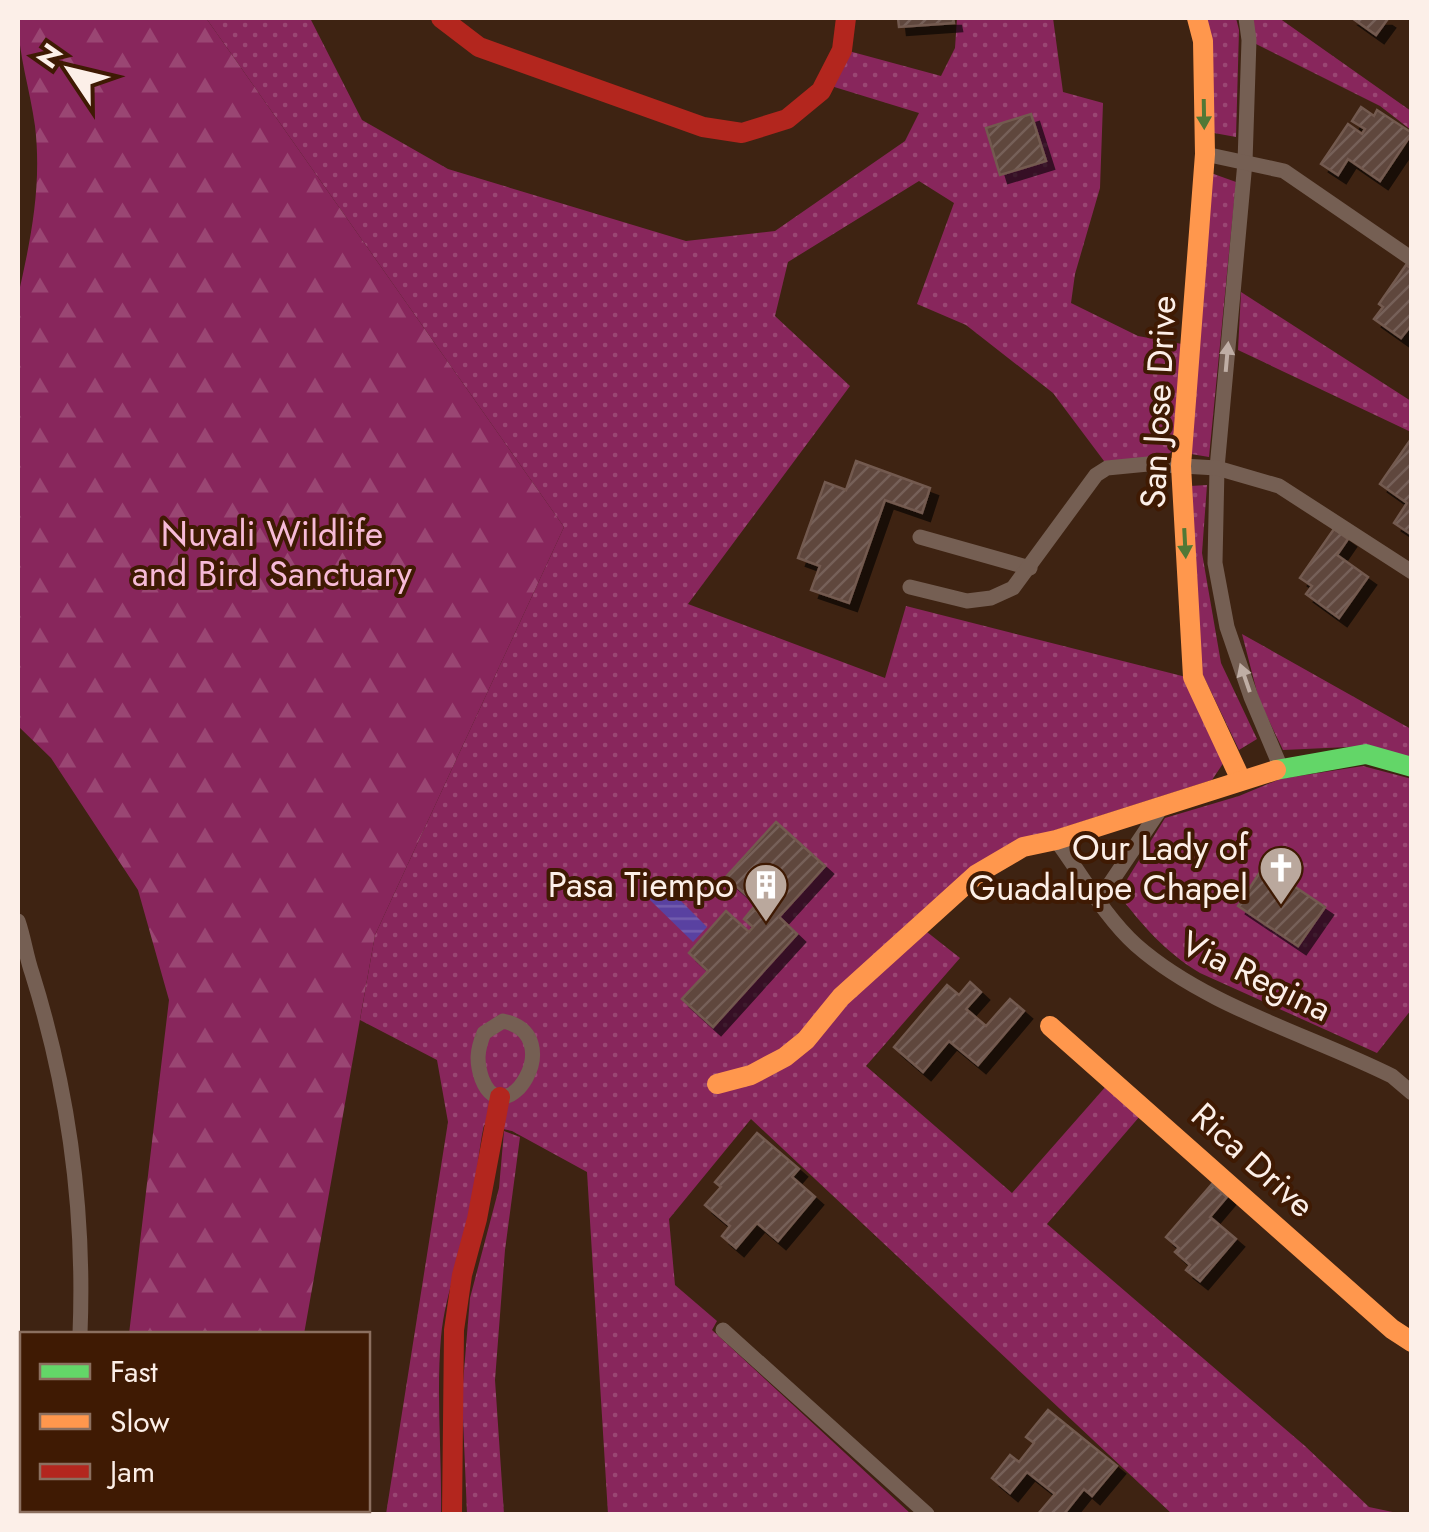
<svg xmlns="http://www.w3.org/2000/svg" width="1429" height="1532" font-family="Jost,sans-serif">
	<defs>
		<pattern id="green-dots" width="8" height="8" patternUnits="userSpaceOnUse" patternTransform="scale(2.5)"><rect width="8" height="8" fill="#88265c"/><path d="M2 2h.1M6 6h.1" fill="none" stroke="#9a4673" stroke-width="1.8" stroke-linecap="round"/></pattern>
		<pattern id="forest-firs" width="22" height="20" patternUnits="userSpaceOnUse" patternTransform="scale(2.5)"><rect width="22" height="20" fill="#88265c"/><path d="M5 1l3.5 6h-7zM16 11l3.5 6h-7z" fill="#9a4673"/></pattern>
		<pattern id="water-rules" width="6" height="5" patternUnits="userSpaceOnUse" patternTransform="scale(2.5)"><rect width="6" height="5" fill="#5941a1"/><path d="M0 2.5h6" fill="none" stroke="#725dae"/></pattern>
		<pattern id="building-hatch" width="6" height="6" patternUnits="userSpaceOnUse" patternTransform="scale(2.5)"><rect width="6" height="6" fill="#5e463d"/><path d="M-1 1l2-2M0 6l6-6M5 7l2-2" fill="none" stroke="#766159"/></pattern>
		<filter id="shadow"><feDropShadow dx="8" dy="8" stdDeviation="0" flood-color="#0009"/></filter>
	</defs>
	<rect width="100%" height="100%" fill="#3e2312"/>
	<g fill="url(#green-dots)">
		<path d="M206 18H310L362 120 448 169 686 241 775 231 905 141 919 113 831 86 845 50 941 76 955 48 957 18H1053L1063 92 1103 103 1100 188 1075 274 1071 303 1138 336 1182 344 1175 450 1156 461 1110 469 1053 393 966 325 917 304 954 203 919 181 788 262 775 316 850 386 688 604 885 678 906 606 1190 678 1226 759 1212 780 1018 842 913 921 960 958 866 1066 1012 1193 1107 1085 1140 1116 1047 1224 1305 1446 1369 1507 1402 1514H1172L751 1119 669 1219 675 1285 717 1321 712 1330 911 1514H608L587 1172 512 1131 484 1125C478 1152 477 1181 471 1209 463 1252 445 1293 441 1337 436 1396 442 1455 441 1514H386L448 1122 437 1060 360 1020 375 935 564 527Z"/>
		<polygon points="1207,18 1236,18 1239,30 1236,137 1214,133"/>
		<polygon points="1249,18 1279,18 1411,111 1411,130 1380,106 1254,43"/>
		<polygon points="1211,173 1236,182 1209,457 1191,454"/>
		<polygon points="1241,292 1411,401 1411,432 1238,350"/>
		<polygon points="1207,485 1202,553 1221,663 1257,739 1239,750 1202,673 1190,486"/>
		<polygon points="1242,634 1411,729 1411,758 1370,746 1283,750 1259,700"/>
		<path d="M1363 766 1412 779 1411 1010 1377 1053 1200 973C1165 952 1143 926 1118 894L1165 818 1239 796 1280 779Z"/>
		<polygon points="504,1131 520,1137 505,1250 495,1380 504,1514 467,1514 462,1395 470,1298 499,1188"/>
	</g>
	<path fill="url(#forest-firs)" d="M18 18H206L564 527 375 935 304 1334H129L169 1000 138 890 51 758 18 726V296C31 239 42 185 35 126 30 89 18 54 18 18Z"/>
	<polygon fill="url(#water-rules)" points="664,884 707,927 693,942 649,899"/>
	<g fill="url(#building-hatch)" stroke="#735a50" stroke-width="2.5" filter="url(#shadow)">
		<polygon points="898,18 953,18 954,23 899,27"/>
		<polygon points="1352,18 1384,18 1387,20 1376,35"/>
		<polygon points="1361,107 1374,116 1377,110 1412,133 1380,181 1348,159 1338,175 1321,164 1348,124 1362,134 1365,129 1352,121"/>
		<polygon points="1031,114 1046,161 1000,175 986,128"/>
		<polygon points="1406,265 1412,269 1412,324 1401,338 1374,319 1383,307 1379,304"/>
		<polygon points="1411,439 1412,439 1412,535 1394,523 1407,503 1380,484"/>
		<polygon points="856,461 930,488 922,513 885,500 849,603 811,590 820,566 798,558 825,482 846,490"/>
		<polygon points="1334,529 1348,539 1337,555 1368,577 1339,618 1306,594 1312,586 1300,578"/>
		<polygon points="776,822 825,866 779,917 797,934 713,1027 682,999 708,971 689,953 726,911 749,932 753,927 744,919 753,908 760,914 763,910 726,877"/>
		<polygon points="1264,866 1325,907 1298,946 1238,906"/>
		<polygon points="970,982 981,992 966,1009 986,1026 1010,999 1024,1011 978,1065 949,1041 923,1072 894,1047 947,985 959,995"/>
		<polygon points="757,1133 799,1169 792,1177 815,1197 778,1241 757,1223 736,1248 722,1236 730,1226 705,1205 721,1187 715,1182"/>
		<polygon points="1212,1184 1227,1197 1210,1217 1236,1239 1200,1281 1186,1270 1190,1265 1175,1252 1179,1248 1166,1237"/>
		<polygon points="1048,1410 1117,1466 1092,1496 1084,1489 1064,1514 1038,1514 1055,1494 1027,1472 1010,1493 992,1478 1010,1455 1019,1462 1034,1443 1026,1437"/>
	</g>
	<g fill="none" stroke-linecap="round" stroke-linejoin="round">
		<g stroke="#755f53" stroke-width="15">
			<polyline points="1246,18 1249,40 1245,162 1217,468 1215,563 1227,627 1251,697 1281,768"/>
			<polyline points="1205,154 1284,171 1412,259"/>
			<polyline points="920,537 1030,568"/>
			<polyline points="910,587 967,601 991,598 1013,588 1096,475 1107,468 1148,464 1217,468 1279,486 1412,572"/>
			<path d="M1056 840C1081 874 1105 917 1136 945 1205 1006 1310 1035 1392 1076L1412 1093"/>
			<polyline points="1099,900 1161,808"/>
			<path d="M18 921C24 938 26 956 32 973 69 1091 85 1211 80 1334"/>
			<path d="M503 1021C570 1035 505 1138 482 1079 476 1062 477 1050 484 1033Z"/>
			<polyline points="723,1330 927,1514"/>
			<polyline points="52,1514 53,1510"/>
		</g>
		<polyline stroke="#63d668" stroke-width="20" points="1276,770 1366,754 1412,767"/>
		<g stroke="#ff974d" stroke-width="20">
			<polyline points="1197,18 1203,41 1205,154 1181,466 1193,677 1241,780"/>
			<polyline points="1050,1026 1392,1329 1412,1342"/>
			<polyline points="717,1084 751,1075 785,1057 806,1040 841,997 977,874 1023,847 1056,840 1276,770"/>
		</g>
		<g stroke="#b3261e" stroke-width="20">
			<polyline points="441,18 479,47 703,127 742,133 787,119 821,91 842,50 846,18"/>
			<polyline points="452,1514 454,1330 462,1275 477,1219 500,1097"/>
		</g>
	</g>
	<defs><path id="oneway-solid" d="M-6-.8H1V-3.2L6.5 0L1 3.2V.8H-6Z" transform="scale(2.5)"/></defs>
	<g fill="#517836">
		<use href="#oneway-solid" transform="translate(1204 114) rotate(89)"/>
		<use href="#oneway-solid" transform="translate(1185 543) rotate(87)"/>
	</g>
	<g fill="#bfaea5">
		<use href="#oneway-solid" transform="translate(1227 357) rotate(-85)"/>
		<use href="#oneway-solid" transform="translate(1245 678) rotate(-109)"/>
	</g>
	<defs>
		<symbol id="church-pin" viewBox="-11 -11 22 30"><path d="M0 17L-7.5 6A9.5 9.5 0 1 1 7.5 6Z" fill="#baa89d" stroke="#3f1a03"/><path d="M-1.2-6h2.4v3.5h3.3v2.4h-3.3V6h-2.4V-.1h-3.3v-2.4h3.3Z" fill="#fff"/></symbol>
		<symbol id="building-pin" viewBox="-11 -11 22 30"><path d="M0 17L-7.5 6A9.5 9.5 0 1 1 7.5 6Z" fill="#baa89d" stroke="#3f1a03"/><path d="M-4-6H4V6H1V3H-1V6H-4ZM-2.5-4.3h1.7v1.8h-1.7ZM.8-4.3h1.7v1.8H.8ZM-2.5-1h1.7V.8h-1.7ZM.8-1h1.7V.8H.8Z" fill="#fff"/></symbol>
	</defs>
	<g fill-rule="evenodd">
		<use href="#church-pin" x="1256" y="843" width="50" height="68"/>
		<use href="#building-pin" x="741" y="860" width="50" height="68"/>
	</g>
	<g text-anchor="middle" stroke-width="8" stroke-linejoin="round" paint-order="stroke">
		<g font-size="35" fill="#fcefe8" stroke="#3f1a03">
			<text transform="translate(1158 402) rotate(-87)" y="12">San Jose Drive</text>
			<text transform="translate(1256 976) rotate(26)" y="12">Via Regina</text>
			<text transform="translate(1253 1160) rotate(42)" y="12">Rica Drive</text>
		</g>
		<g font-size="35" fill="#f6bad7" stroke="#3f1a03">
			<text x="272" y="546">Nuvali Wildlife<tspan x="272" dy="40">and Bird Sanctuary</tspan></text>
		</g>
		<g font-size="35" fill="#fcefe8" stroke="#3f1a03" text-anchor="end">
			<text x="1248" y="860">Our Lady of<tspan x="1248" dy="40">Guadalupe Chapel</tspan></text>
			<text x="734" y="897">Pasa Tiempo</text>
		</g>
	</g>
	<rect width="1429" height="1532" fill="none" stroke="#fcefe8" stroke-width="40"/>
	<rect x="20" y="1332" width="350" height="180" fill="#3f1a03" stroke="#8b6f5f" stroke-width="2.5"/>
	<rect x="40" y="1364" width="50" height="15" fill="#63d668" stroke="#8b6f5f" stroke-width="2.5"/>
	<text x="110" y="1382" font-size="30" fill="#fcefe8">Fast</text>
	<rect x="40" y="1414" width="50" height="15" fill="#ff974d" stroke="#8b6f5f" stroke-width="2.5"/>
	<text x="110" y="1432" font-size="30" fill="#fcefe8">Slow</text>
	<rect x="40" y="1464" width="50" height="15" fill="#b3261e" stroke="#8b6f5f" stroke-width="2.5"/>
	<text x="110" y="1482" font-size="30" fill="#fcefe8">Jam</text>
	<g transform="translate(70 70) rotate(305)" stroke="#3f1a03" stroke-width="8" paint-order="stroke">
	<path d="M0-8L18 38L0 25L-18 38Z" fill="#fcefe8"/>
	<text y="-15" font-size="28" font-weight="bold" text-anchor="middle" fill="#fcefe8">N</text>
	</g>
</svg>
